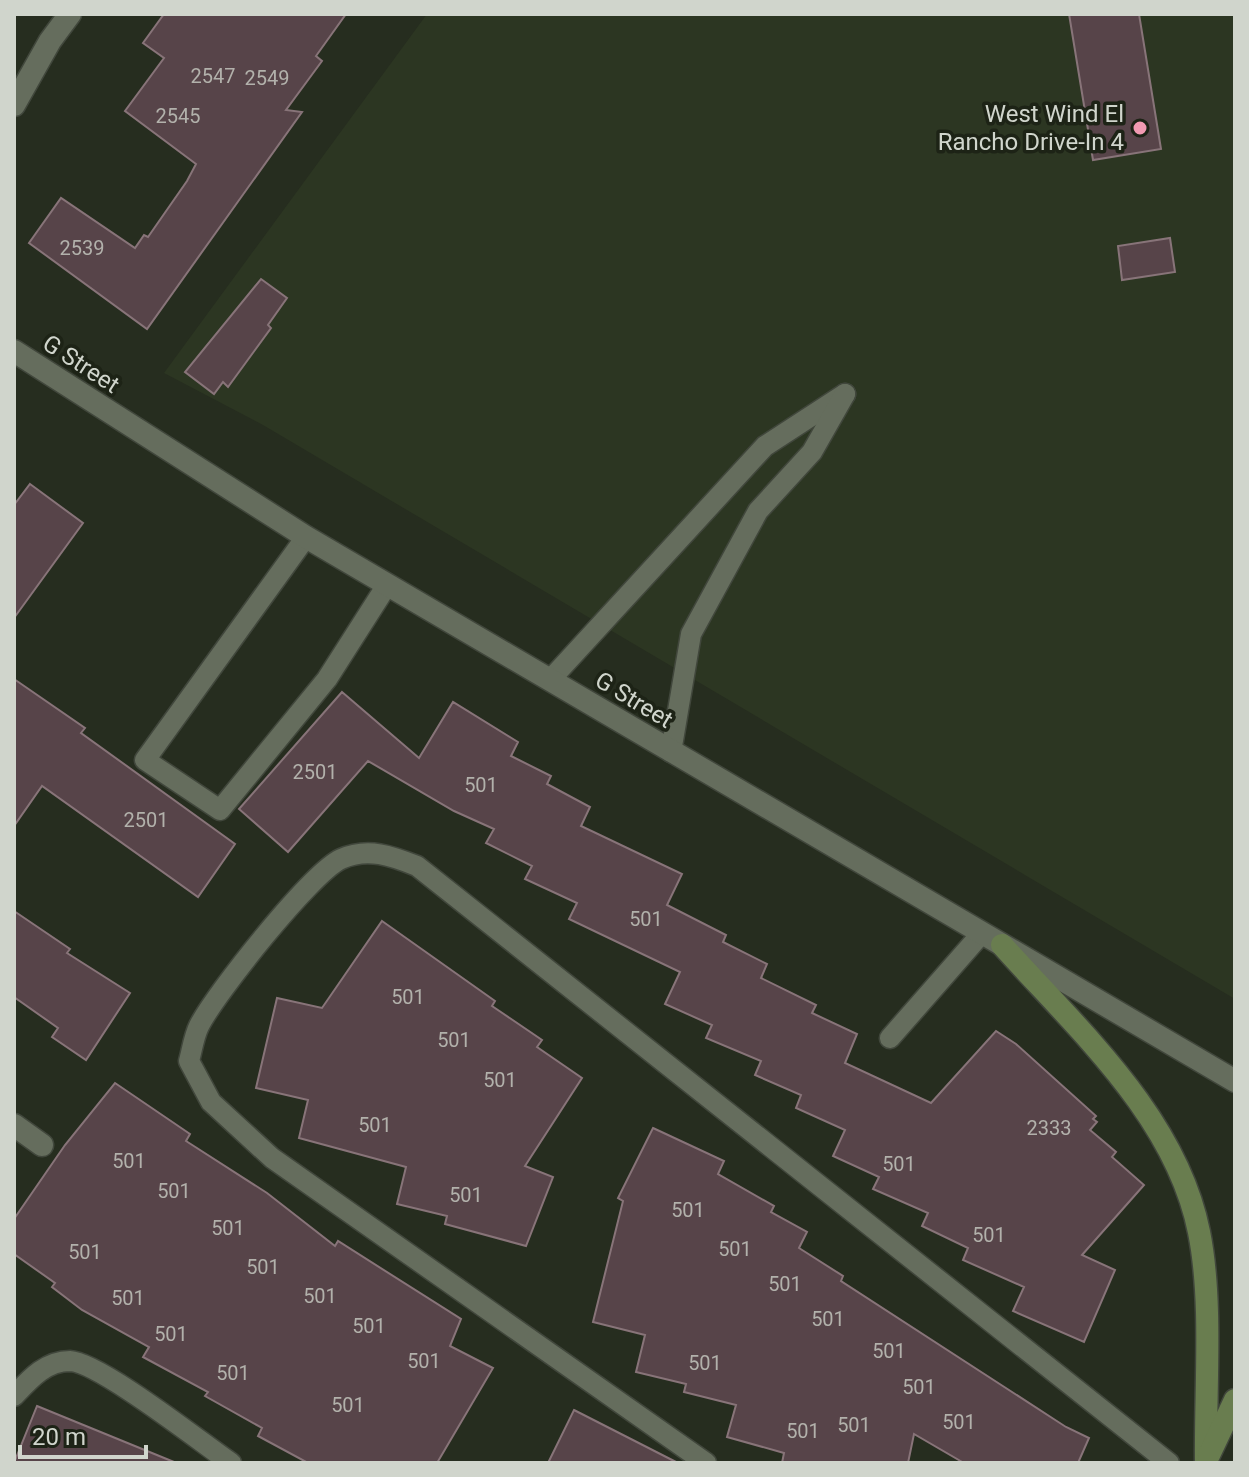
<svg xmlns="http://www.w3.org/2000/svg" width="1249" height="1477" font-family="Roboto,sans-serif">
	<rect width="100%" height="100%" fill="#262d1f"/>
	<polygon fill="#2c3622" points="427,14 1235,14 1235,999 263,425 164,373"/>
	<g fill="#574449" stroke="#887479" stroke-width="2">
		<polygon points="164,14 346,14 316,56 322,61 286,110 302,112 147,329 29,243 61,198 135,248 144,235 148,237 187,181 196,164 125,111 164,58 143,43"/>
		<polygon points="1069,14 1139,14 1161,149 1093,160"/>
		<polygon points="1170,238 1175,272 1122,280 1118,246"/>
		<polygon points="261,279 287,298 268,325 271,328 228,387 223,382 214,394 185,372"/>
		<polygon points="30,484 83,523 14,618 14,505"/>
		<polygon points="14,679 85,728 81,733 235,844 198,897 42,786 14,826"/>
		<polygon points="342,692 419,758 453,702 518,742 511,756 551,776 547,784 590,807 581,826 682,874 667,905 726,935 723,942 767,964 761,978 816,1005 812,1013 857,1034 845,1063 931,1103 996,1031 1016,1044 1096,1116 1093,1119 1097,1122 1090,1130 1116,1152 1112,1157 1144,1185 1082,1255 1115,1270 1084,1342 1013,1311 1024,1287 963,1260 968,1248 922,1226 928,1213 873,1189 879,1177 833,1156 845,1130 796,1108 801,1095 755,1075 761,1061 706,1038 712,1025 665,1004 680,972 569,919 577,903 525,879 532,866 486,843 494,829 454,811 368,761 288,852 239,809"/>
		<polygon points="14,911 70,949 67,953 130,993 86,1060 52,1037 58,1028 14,997"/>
		<polygon points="382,921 495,1001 492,1006 542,1040 537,1047 582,1078 525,1166 553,1177 526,1246 445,1224 447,1216 397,1204 406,1167 299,1138 308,1100 256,1088 277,998 322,1008"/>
		<polygon points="115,1083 190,1134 186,1141 267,1193 335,1246 338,1241 461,1319 450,1346 493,1368 437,1463 308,1463 258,1436 262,1428 205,1396 208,1392 143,1357 149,1347 82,1310 52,1287 55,1283 14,1254 14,1219 65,1145"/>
		<polygon points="653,1128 724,1161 718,1174 774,1206 771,1212 807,1232 799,1248 843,1276 841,1281 1066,1427 1089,1438 1078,1463 964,1463 914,1434 908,1463 782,1463 784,1453 727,1437 736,1405 684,1392 686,1384 636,1372 645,1335 593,1322 623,1201 618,1198"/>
		<polygon points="37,1406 174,1462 174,1463 14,1463"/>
		<polygon points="574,1410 678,1463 548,1463"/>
	</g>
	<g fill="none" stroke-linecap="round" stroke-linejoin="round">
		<defs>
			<g id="service">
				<polyline points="306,537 145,760 220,810 327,679 387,585"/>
				<polyline points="550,680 765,446 845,394"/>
				<polyline points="671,752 691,634 758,511 812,452 845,394"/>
				<polyline points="890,1038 982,933"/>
				<path d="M14 1396C29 1380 45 1361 70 1361 99 1362 202 1443 231 1463"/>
				<path d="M706 1463 272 1158 211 1102 189 1061C192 1050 194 1036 199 1026 215 994 311 873 341 859 368 847 392 856 417 866L1169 1463"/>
			</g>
			<g id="minor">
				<polyline points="14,105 50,41 70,14"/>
				<polyline points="14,1125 42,1145"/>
			</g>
			<polyline id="tertiary" points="14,351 306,537 1235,1081"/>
			<g id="secondary">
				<path d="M1002 945C1077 1029 1176 1116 1199 1232 1213 1301 1205 1391 1206 1462"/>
				<polyline points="1209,1455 1235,1400"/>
			</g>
		</defs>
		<use href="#service" stroke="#41473c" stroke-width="23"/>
		<use href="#minor" stroke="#41473c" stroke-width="25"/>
		<use href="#tertiary" stroke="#41473c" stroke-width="25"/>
		<use href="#secondary" stroke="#41473c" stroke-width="25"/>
		<use href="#service" stroke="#656d5d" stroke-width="20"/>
		<use href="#minor" stroke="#656d5d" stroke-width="22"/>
		<use href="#tertiary" stroke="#656d5d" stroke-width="22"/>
		<use href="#secondary" stroke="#697d4f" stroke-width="22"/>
	</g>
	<circle fill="#f19ab2" stroke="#1d2316" stroke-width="3" cx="1140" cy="128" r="8"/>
	<g text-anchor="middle" stroke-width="7" stroke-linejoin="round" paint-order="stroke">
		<g font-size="20" fill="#b2b1ab">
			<text x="213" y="83">2547</text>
			<text x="267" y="85">2549</text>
			<text x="178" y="123">2545</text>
			<text x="82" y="255">2539</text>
			<text x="315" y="779">2501</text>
			<text x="481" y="792">501</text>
			<text x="146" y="827">2501</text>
			<text x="646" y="926">501</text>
			<text x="408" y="1004">501</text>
			<text x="454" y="1047">501</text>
			<text x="500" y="1087">501</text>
			<text x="375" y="1132">501</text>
			<text x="1049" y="1135">2333</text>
			<text x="129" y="1168">501</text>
			<text x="899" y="1171">501</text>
			<text x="174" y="1198">501</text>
			<text x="466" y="1202">501</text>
			<text x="688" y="1217">501</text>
			<text x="228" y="1235">501</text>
			<text x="989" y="1242">501</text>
			<text x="735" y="1256">501</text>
			<text x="85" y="1259">501</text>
			<text x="263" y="1274">501</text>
			<text x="785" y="1291">501</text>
			<text x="320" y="1303">501</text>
			<text x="128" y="1305">501</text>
			<text x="828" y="1326">501</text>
			<text x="369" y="1333">501</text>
			<text x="171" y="1341">501</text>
			<text x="889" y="1358">501</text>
			<text x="424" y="1368">501</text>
			<text x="705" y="1370">501</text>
			<text x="233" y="1380">501</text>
			<text x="919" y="1394">501</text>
			<text x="348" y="1412">501</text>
			<text x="959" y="1429">501</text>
			<text x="854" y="1432">501</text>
			<text x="803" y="1438">501</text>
		</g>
		<g font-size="24" fill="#d0d5cc" stroke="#1d2316" text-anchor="end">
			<text x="1124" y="122">West Wind El<tspan x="1124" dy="28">Rancho Drive-In 4</tspan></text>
		</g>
		<g font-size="24" fill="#d0d5cc" stroke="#1d2316">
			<text transform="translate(81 364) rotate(33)" y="8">G Street</text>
			<text transform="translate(634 700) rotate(31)" y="8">G Street</text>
		</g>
	</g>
	<rect width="1249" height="1477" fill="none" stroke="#d0d5cc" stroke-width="32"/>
	<path d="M20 1445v12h126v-12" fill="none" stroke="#d0d5cc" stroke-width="4"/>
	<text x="32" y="1445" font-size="24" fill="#d0d5cc" stroke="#1d2316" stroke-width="6" paint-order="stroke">20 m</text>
</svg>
